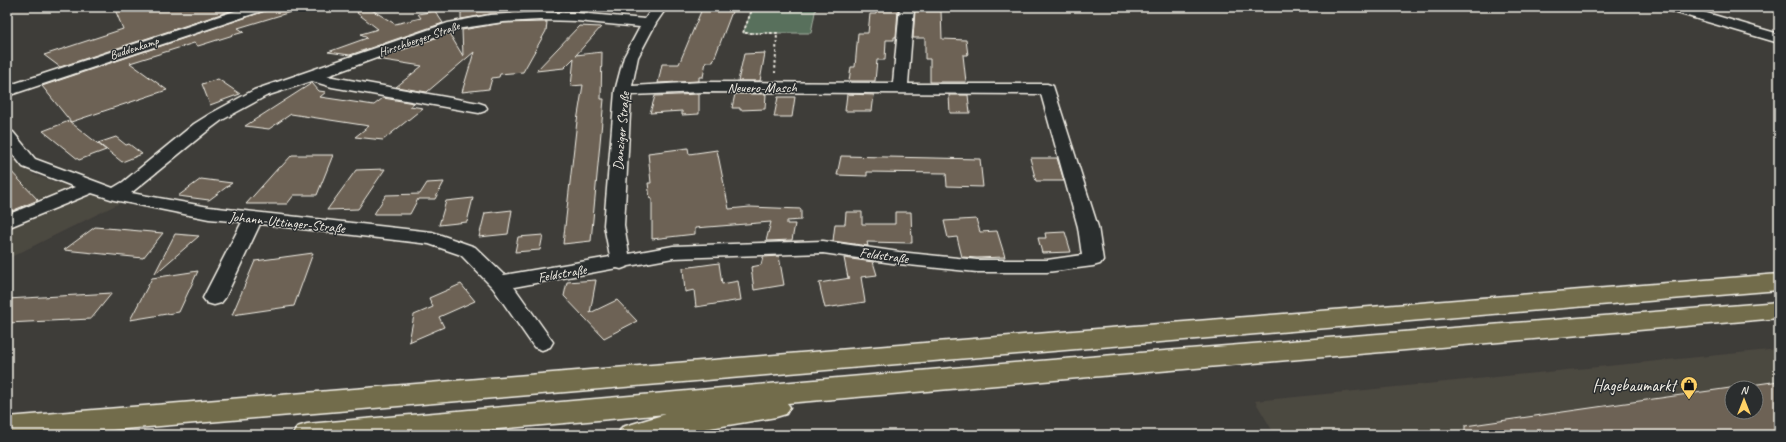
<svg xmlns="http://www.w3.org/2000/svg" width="1786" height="442" font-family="Caveat,sans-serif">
	<rect width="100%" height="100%" fill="#3e3d39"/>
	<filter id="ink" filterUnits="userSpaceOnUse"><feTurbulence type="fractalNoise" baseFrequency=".025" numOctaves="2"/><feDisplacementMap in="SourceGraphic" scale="8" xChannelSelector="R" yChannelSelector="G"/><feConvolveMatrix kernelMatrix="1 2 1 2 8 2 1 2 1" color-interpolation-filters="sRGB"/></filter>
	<g filter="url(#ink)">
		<g fill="#4c4841" fill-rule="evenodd">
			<polygon points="7,152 34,175 120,203 7,259"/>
			<path d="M1779 349V435H1275L1255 401ZM1732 388H1756V412H1732Z"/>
		</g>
		<polygon fill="#59705c" stroke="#a6b0a2" points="753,7 816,7 811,33 743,33"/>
		<g fill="#6d6254" stroke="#f4f1e8" fill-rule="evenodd">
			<polygon points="114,7 242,7 60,67 44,55 123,29"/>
			<polygon points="268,7 294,7 294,11 238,28 244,32 230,36 198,46 194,43 130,63 167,90 71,122 42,86 265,11"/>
			<polygon points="361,7 367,7 395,24 421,18 418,14 435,11 443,23 350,55 328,52 367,38 361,34 378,29 357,13"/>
			<polygon points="461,7 550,7 549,11 490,14 461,19"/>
			<polygon points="702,9 733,9 713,62 706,62 703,77 699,77 699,81 658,83 662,64 679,64"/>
			<polygon points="877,9 897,9 898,10 896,37 894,37 894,40 886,40 885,60 877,60 875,81 849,81 851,67 855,67 858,33 868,33 870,14 876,14"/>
			<polygon points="915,11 941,11 942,39 966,40 968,55 963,55 966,82 930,82 930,59 925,59 925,38 913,38"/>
			<polygon points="547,22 546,31 523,72 500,74 499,77 492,78 489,89 462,92 474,52 427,92 396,87 422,66 377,59 449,33 463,56 462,30 503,23"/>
			<polygon points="579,26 601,27 576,55 602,52 601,99 604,99 591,241 563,244 577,121 583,85 571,86 574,58 564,68 536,71"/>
			<polygon points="765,53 760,81 738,81 744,54"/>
			<polygon points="218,79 240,94 210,105 202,84"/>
			<polygon points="312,83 319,91 326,92 320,97 374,105 383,98 414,103 410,106 423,108 383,140 355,137 369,126 291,114 269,129 245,126"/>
			<polygon points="699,94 699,114 682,115 682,111 650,113 655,96"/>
			<polygon points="735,94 766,94 765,109 740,110 740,108 732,108"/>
			<polygon points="847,94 874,95 872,111 845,111"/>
			<polygon points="949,95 968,95 970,113 950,113"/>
			<polygon points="778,97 795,97 792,117 774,117"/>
			<polygon points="69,121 106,150 79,160 43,131"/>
			<polygon points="116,137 126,145 129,144 142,154 122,162 98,143"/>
			<polygon points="688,148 689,154 717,150 729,209 750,207 801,209 801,220 787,221 787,224 795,224 792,240 766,241 771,222 695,228 695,234 652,239 652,198 650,199 648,183 651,183 648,153"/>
			<polygon points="292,155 333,155 317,195 294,195 287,204 246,204 279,167 281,167"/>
			<polygon points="841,156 980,159 983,187 947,186 946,173 867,172 867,176 837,175"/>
			<polygon points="1030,158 1057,158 1064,181 1036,181"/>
			<polygon points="7,167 38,200 7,213"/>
			<polygon points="385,169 358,209 327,210 356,170"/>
			<polygon points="201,179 232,183 209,200 178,196"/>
			<polygon points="444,182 435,199 418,199 410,214 374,214 386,195 420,194 427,183"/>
			<polygon points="473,198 467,222 439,225 446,201"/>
			<polygon points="512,210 508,234 479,237 485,213"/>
			<polygon points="846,212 862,212 862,224 895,224 895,212 911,212 912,243 867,242 868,246 833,241 835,224 845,224"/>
			<polygon points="976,219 980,232 997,231 1005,257 977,258 962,257 957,237 948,238 944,221"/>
			<polygon points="95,227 163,233 143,258 64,250"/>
			<polygon points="1065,232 1071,252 1042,253 1038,238 1046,238 1045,233"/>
			<polygon points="175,234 199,236 156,273 155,273"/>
			<polygon points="543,235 540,250 515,252 518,237"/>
			<polygon points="313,253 294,306 232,315 255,261"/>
			<polygon points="779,256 784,285 754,290 751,267 761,265 763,257"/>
			<polygon points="844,258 873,262 877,275 861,277 865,302 825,308 819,283 850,278 848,278"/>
			<polygon points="719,263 722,284 738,281 741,300 696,307 694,290 685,292 683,268"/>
			<polygon points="198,271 179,312 130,320 152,278"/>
			<polygon points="596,280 590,313 617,300 637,321 604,338 564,296 567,282"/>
			<polygon points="461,284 475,301 439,317 444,327 409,342 414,315 433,307 429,298"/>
			<polygon points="112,293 91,319 7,323 7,299"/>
			<path d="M1779 381V435H1465V426ZM1732 388H1756V412H1732Z"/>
		</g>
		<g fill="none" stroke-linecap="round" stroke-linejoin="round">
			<defs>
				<g id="minor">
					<polygon points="247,7 267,7 265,10 7,96 7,86"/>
					<path d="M653 7H667L656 23 638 57 632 86 702 82 893 83 900 7H914L908 84H1047L1053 86 1098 227 1103 260 1100 264 1093 266 1047 272H977L899 264 823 253 673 258 629 266 621 269 617 268 514 287 553 342 550 347 542 350 534 347 493 288 461 255 429 244 260 224 225 298 221 303 214 305 207 303 203 298 242 222 209 219 114 200 92 193 7 228V215L75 187 23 167 7 147V131L13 132 35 159 113 188 123 182 194 124 210 114 254 90 448 23 490 15 540 12 577 13 645 19ZM540 20 577 21 640 27 624 57 615 91 604 225 610 257 504 275 475 247 432 232 209 207 131 193 206 132 222 120 266 96 312 81 332 87 479 113 485 111 487 108 485 105 479 103 327 76 456 29 503 22ZM702 92 1041 94 1078 227 1082 255 1047 260H977L899 252 823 241 673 246 629 254 624 225 631 95Z"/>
					<polygon points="1665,7 1686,7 1779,34 1779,43 1667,10"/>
				</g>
				<g id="highway">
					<polygon points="1779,274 1779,290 53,435 7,435 7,417"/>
					<polygon points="1779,302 1779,318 787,403 790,407 786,414 776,417 668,435 618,435 622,427 666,414 430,435 293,435 297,427 307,424 965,367"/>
				</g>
			</defs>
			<use href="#minor" stroke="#f4f1e8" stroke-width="3"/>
			<use href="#highway" stroke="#f4f1e8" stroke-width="3"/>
			<polyline stroke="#f4f1e8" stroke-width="2" stroke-dasharray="2.5 2.5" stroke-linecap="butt" points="753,7 743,33 777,33 775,73"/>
			<use href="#minor" fill="#2a2d2e" fill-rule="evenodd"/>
			<use href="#highway" fill="#726c4b" fill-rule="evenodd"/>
		</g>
	</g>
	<defs>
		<symbol id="shop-pin" viewBox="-11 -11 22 30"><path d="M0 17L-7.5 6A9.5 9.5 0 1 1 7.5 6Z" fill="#ffd166" stroke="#2a2d2e"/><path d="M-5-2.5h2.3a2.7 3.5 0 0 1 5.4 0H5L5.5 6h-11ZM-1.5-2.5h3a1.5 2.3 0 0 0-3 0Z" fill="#111"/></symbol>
	</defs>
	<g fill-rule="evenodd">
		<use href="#shop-pin" x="1679" y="375" width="20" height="27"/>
	</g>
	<g text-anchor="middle" stroke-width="3" stroke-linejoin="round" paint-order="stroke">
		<g font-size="12" fill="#f4f1e8" stroke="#2a2d2e">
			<text transform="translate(419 39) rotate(-19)" y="4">Hirschberger Straße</text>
			<text transform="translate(134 48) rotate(-18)" y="4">Buddenkamp</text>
		</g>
		<g font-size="14" fill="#f4f1e8" stroke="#2a2d2e">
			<text x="762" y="92">Neuero-Masch</text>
			<text transform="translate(621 131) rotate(-85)" y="5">Danziger Straße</text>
			<text transform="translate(287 222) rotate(6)" y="5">Johann-Uttinger-Straße</text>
			<text transform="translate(884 255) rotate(8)" y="5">Feldstraße</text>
			<text transform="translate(562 273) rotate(-10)" y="5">Feldstraße</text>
		</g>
		<g font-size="17" fill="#f4f1e8" stroke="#2a2d2e" text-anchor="end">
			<text x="1676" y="391">Hagebaumarkt</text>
		</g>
	</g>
	<rect width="1786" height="442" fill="none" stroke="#2a2d2e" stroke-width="24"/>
	<rect x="12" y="12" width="1762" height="418" fill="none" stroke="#f4f1e8" stroke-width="1.5" filter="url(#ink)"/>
	<g transform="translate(1744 400)"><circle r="19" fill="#2a2d2e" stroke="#7b7b78"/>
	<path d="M0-3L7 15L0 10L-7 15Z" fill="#ffd166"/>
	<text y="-6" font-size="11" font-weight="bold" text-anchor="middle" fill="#f4f1e8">N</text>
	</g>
</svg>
